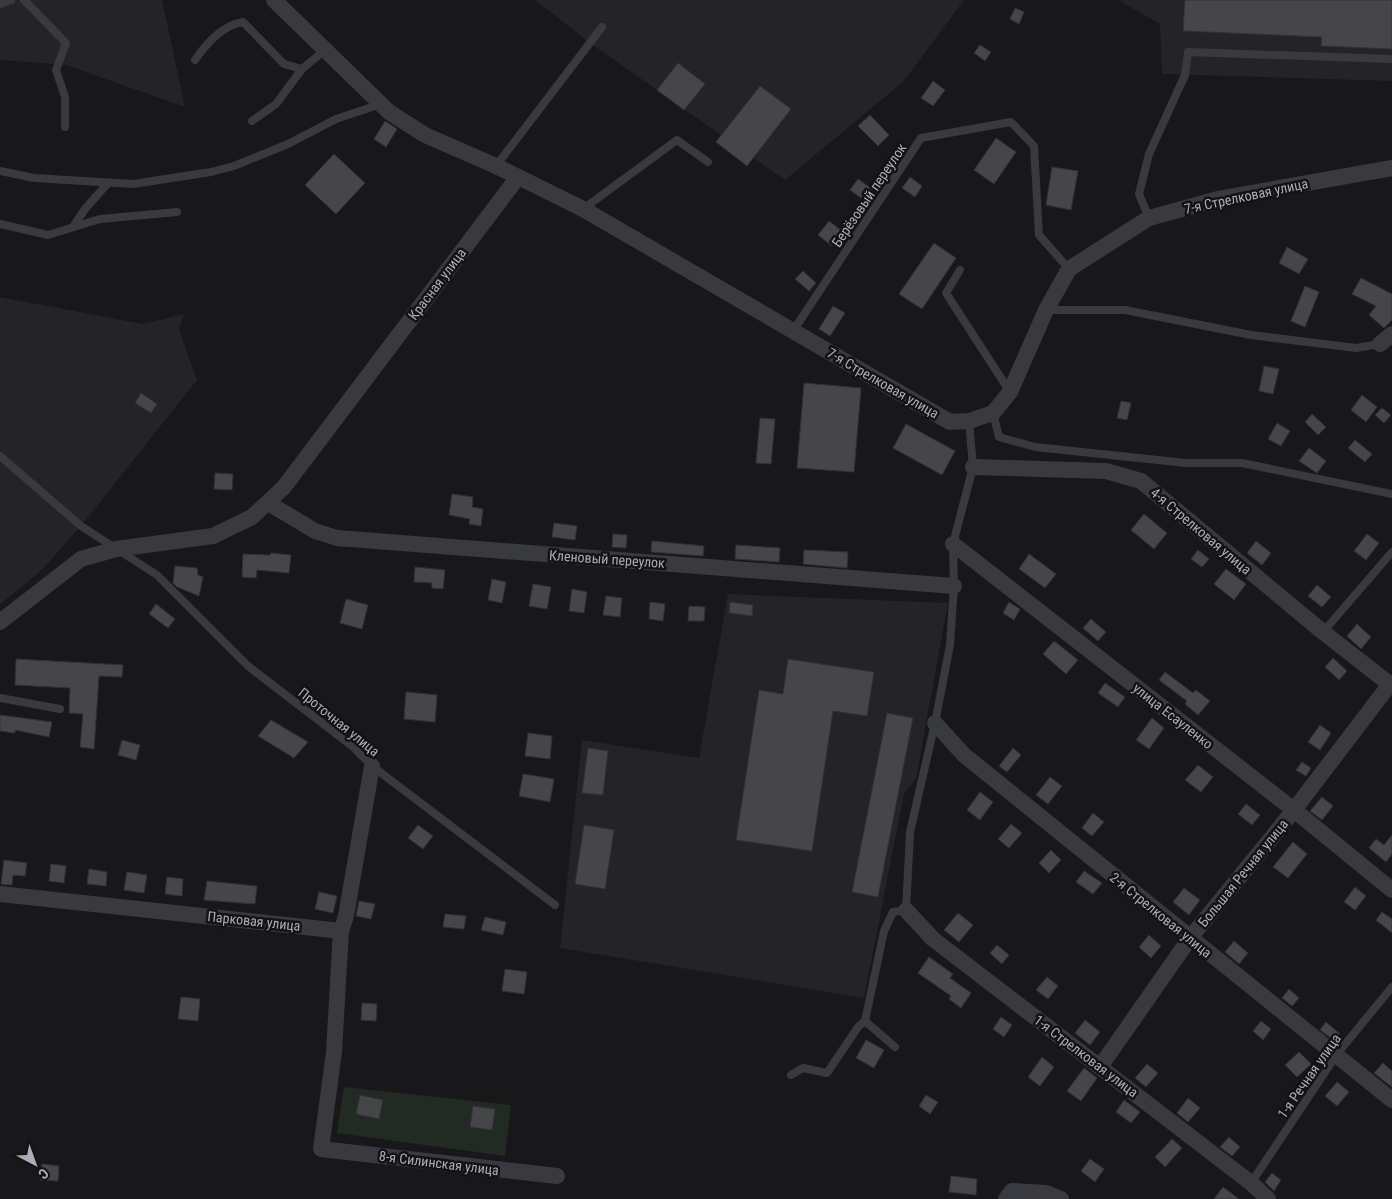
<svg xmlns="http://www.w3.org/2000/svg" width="1392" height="1199" font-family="'Roboto Condensed',sans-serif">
	<rect width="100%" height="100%" fill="#18181a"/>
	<g fill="#242427">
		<polygon points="0,0 162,0 185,107 66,65 0,60"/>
		<polygon points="535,0 964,0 903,82 785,180 590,43"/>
		<polygon points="1118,0 1392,0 1392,81 1162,74 1160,24"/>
		<polygon points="0,297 143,324 184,314 179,330 197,380 81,526 40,572 0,604"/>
		<polygon points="728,594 948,603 916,779 904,794 864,998 560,948 582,740 699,758"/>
	</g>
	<polygon fill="#222a24" points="344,1087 511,1105 505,1156 337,1133"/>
	<g fill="#45454a" stroke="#323236">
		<polygon points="1185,0 1392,0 1392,49 1321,46 1322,37 1183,31"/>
		<polygon points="1015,8 1024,12 1019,24 1010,19"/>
		<polygon points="980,45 991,52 985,61 974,53"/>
		<polygon points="678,63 705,84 684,110 657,90"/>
		<polygon points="933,81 945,90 933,106 921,98"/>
		<polygon points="760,86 791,109 747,166 716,142"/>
		<polygon points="870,115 889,135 878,146 858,126"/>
		<polygon points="385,121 397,129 386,147 374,139"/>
		<polygon points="996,138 1016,152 994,184 974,170"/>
		<polygon points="334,154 365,183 336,214 305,185"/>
		<polygon points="1052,167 1078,171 1071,210 1046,205"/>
		<polygon points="910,177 922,186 915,197 902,188"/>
		<polygon points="858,179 872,189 864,200 850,190"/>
		<polygon points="829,221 843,232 832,246 818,235"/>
		<polygon points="934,243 956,258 922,309 899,294"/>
		<polygon points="1287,247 1308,259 1299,274 1279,263"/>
		<polygon points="803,271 816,283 809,291 795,279"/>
		<polygon points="1361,278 1392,294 1392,320 1384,328 1369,315 1376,306 1352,294"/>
		<polygon points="1305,286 1319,292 1305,327 1291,321"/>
		<polygon points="833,306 845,313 830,336 819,329"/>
		<polygon points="1264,366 1279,369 1273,394 1259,391"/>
		<polygon points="804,383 861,388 854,472 797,468"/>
		<polygon points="141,393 157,404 151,413 135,403"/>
		<polygon points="1362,395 1377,407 1366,422 1351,410"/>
		<polygon points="1121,401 1131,403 1127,420 1117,418"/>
		<polygon points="1382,408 1391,415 1384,423 1375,415"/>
		<polygon points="1312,414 1326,427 1318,435 1305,422"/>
		<polygon points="760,418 775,419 771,464 756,463"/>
		<polygon points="1277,423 1290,431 1281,446 1268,439"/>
		<polygon points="906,424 955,451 942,475 893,448"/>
		<polygon points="1355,440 1372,454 1365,462 1348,448"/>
		<polygon points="1309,448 1326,461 1317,473 1299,461"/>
		<polygon points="215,473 233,474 232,490 214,489"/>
		<polygon points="452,494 473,497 472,507 483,509 481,526 469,524 470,519 449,515"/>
		<polygon points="1144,514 1167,533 1154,549 1131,530"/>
		<polygon points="554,523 577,526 575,540 552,537"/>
		<polygon points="613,534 627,535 626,548 612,547"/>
		<polygon points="1367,534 1379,543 1366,560 1354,551"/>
		<polygon points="652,541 704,546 703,556 651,552"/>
		<polygon points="1256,541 1271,553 1262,565 1247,553"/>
		<polygon points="736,545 780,548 779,562 735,559"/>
		<polygon points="804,550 848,552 847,568 803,564"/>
		<polygon points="1198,550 1209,559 1202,567 1191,559"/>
		<polygon points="271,553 291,555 289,573 257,570 256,578 242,577 243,554 270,555"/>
		<polygon points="1029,554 1056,574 1045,588 1019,569"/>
		<polygon points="175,566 197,568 198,575 203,577 199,596 177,587 173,583"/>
		<polygon points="415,567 445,570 443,589 432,588 432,583 414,582"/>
		<polygon points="1226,569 1246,584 1234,600 1214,584"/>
		<polygon points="492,579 506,582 502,603 488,600"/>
		<polygon points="533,584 551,587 547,609 529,606"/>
		<polygon points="1317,585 1331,597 1322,607 1308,596"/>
		<polygon points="572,589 587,592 584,613 569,611"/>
		<polygon points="606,596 622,598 620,617 603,615"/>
		<polygon points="346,599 368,605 362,629 340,623"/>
		<polygon points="650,602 665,604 663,621 649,619"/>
		<polygon points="730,602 753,605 752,616 729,613"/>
		<polygon points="1009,602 1020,609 1014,620 1003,613"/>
		<polygon points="156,604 175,619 168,628 149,614"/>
		<polygon points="689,606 705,607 704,621 688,621"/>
		<polygon points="1091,619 1106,632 1098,641 1083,628"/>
		<polygon points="1357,624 1371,637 1361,649 1347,636"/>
		<polygon points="1054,641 1078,660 1066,674 1043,654"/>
		<polygon points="1333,658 1347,671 1339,680 1325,667"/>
		<polygon points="16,659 123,665 122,677 99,676 94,749 80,747 83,714 69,713 70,688 15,685"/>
		<polygon points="788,659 874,672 867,716 833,711 812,851 736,840 759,690 783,694"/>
		<polygon points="1165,672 1193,693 1196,690 1210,701 1198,715 1185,704 1187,701 1159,680"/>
		<polygon points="1105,683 1125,697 1118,707 1098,693"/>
		<polygon points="406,692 437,695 435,722 404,719"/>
		<polygon points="887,713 913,718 878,897 852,892"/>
		<polygon points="0,715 52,722 49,737 15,730 15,733 0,731"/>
		<polygon points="1152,718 1164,728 1149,749 1136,740"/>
		<polygon points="271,720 308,742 294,758 258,736"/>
		<polygon points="1320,725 1331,733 1320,750 1308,742"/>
		<polygon points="528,733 552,736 550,759 525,756"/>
		<polygon points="122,740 140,745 136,760 118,755"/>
		<polygon points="588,748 608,751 603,795 582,793"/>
		<polygon points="1013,748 1021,755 1007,772 999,766"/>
		<polygon points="1302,762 1311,768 1306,776 1296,770"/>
		<polygon points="1198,765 1213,777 1201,792 1185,780"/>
		<polygon points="523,774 554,779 550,802 519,796"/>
		<polygon points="1050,777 1062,786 1048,804 1036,795"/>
		<polygon points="980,792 993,802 980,820 967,810"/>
		<polygon points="1322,797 1333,806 1322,820 1310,811"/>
		<polygon points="1246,804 1260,815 1252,825 1238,814"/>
		<polygon points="1093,813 1104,822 1092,836 1082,828"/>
		<polygon points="1011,824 1022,833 1009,848 998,839"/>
		<polygon points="418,825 433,836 423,849 408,838"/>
		<polygon points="584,825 614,830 605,889 575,884"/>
		<polygon points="1392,835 1392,854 1386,862 1369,848 1376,839 1384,845"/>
		<polygon points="1293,842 1307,854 1288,878 1273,867"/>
		<polygon points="1051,850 1061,860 1049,873 1039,863"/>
		<polygon points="4,860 27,863 25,876 13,875 12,885 1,884"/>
		<polygon points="51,864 66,866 64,883 49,881"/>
		<polygon points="89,869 107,872 106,886 87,884"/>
		<polygon points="1084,871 1102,883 1093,894 1076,882"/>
		<polygon points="127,872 147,875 144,893 124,890"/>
		<polygon points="167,877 183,879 182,896 165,894"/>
		<polygon points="207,881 257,886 255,904 204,900"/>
		<polygon points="1355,887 1366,896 1355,910 1344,902"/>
		<polygon points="1184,888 1200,900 1189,915 1173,902"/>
		<polygon points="319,892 337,896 333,913 315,909"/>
		<polygon points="359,901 375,904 371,919 356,916"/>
		<polygon points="1382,912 1392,919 1392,933 1376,920"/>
		<polygon points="958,913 973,925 959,942 944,930"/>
		<polygon points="445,914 466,916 464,929 443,927"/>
		<polygon points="485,917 506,922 503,935 481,930"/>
		<polygon points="1149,935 1161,946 1151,958 1139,947"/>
		<polygon points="1234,941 1248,953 1239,964 1225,952"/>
		<polygon points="997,945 1009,955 1002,964 990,953"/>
		<polygon points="929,957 953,974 950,978 971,993 961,1008 949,999 951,996 918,973"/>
		<polygon points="505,969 527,972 524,994 502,991"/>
		<polygon points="1047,977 1058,986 1048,999 1036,990"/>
		<polygon points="1289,989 1299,998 1292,1006 1282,998"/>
		<polygon points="181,997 200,999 198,1021 178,1019"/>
		<polygon points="362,1003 377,1004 376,1021 361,1020"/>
		<polygon points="1001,1017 1012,1025 1004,1037 993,1029"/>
		<polygon points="1085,1020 1100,1032 1090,1045 1075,1033"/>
		<polygon points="1261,1021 1271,1029 1263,1040 1253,1031"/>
		<polygon points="1326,1022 1340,1034 1335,1041 1320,1030"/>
		<polygon points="866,1040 884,1050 874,1068 856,1058"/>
		<polygon points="1299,1052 1311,1064 1297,1077 1285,1065"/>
		<polygon points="1042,1057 1054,1067 1040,1086 1028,1077"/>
		<polygon points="1383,1063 1392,1071 1392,1087 1374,1073"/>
		<polygon points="1147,1064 1158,1073 1146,1087 1135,1078"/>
		<polygon points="1084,1068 1097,1078 1081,1101 1067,1091"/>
		<polygon points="1337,1082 1349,1092 1337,1106 1325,1096"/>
		<polygon points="360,1095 383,1100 379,1119 356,1114"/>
		<polygon points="926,1095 938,1102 930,1114 919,1106"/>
		<polygon points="1188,1098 1200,1108 1188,1122 1177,1113"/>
		<polygon points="1124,1100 1140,1112 1131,1123 1116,1112"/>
		<polygon points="473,1106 495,1109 492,1130 470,1127"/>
		<polygon points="1229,1137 1240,1147 1232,1156 1220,1147"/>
		<polygon points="1172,1139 1182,1148 1165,1167 1155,1157"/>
		<polygon points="1090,1159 1104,1169 1095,1182 1081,1171"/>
		<polygon points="42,1164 59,1166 58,1181 40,1180"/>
		<polygon points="1272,1173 1281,1180 1274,1191 1265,1182"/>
		<polygon points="951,1176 977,1179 976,1195 949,1192"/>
		<polygon points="1223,1187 1239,1199 1214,1199"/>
	</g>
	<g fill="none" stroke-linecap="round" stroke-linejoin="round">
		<g stroke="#393a3f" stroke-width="8">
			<polyline points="24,0 66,43 56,70 65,97 65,127"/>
			<polyline points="0,4 11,0"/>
			<path d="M195 60C206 44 223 25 243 22L284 64 302 69 325 50"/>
			<polyline points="252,121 276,104 302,69"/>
			<polyline points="496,166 602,27"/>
			<polyline points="0,171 34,178 133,184 211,172 234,166 288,144 336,119 381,104"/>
			<polyline points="583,209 677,140 708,162"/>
			<polyline points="1149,218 1139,194 1149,154 1185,75 1188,52 1392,59"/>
			<polyline points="0,224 48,235 100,219 177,212"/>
			<polyline points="73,227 85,209 108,183"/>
			<polyline points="960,270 946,293 1010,392"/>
			<polyline points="1046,310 1125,310 1251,335 1356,348 1380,344"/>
			<polyline points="793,331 921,138 1011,122 1034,146 1039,235 1069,269"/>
			<polyline points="993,413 999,437 1035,447 1186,463 1242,463 1392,494"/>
			<polyline points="0,456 81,526 157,575 248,666 352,746 372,766 555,905"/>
			<polyline points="1323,632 1392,552"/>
			<polyline points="0,698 60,709"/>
			<polyline points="865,1021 895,1047"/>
			<polyline points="791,1075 803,1068 827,1073 858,1027 865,1021 884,931 893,912 906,910 910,832 935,723 950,645 954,586 953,544 973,467 969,421"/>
			<polyline points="1251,1183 1337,1054 1392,987"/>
		</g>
		<g stroke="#393a3f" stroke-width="16">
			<polyline points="274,0 389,112 425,135 496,166 583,209 950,422 969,421 993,413 1010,392 1046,310 1069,269 1149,218 1218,199 1392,168"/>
			<polyline points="1380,344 1392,334"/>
			<polyline points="973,467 1106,471 1141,481 1323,632 1392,686"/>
			<polyline points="268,503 315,531 337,538 954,586"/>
			<polyline points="953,544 1294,810 1392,890"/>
			<polyline points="0,622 81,559 116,549 213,536 252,517 284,487 518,177"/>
			<polyline points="935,723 964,755 1392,1100"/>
			<polyline points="0,894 341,931 346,916 372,766"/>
			<polyline points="906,910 933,939 1251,1183 1268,1199"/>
			<polyline points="341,931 334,1052 321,1149 557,1176"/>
			<polyline points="1100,1067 1190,938 1294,810 1390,684 1392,685"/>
			<polyline points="1006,1199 1012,1191 1046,1193 1061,1199"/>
		</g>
	</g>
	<g text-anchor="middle" stroke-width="5" stroke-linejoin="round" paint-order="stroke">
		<g font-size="14" fill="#abaeb9" stroke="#131315">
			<text transform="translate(869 195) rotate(-56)" y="5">Берёзовый переулок</text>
			<text transform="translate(1246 196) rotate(-12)" y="5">7-я Стрелковая улица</text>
			<text transform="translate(437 284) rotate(-53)" y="5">Красная улица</text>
			<text transform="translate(883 383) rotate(30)" y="5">7-я Стрелковая улица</text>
			<text transform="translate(1201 531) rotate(40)" y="5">4-я Стрелковая улица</text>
			<text transform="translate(607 559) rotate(4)" y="5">Кленовый переулок</text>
			<text transform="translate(1173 716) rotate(38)" y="5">улица Есауленко</text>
			<text transform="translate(339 722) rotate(39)" y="5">Проточная улица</text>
			<text transform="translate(1243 873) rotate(-51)" y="5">Большая Речная улица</text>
			<text transform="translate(1161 915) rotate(39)" y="5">2-я Стрелковая улица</text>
			<text transform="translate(254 921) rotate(6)" y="5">Парковая улица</text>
			<text transform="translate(1086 1056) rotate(37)" y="5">1-я Стрелковая улица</text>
			<text transform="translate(1309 1076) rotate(-55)" y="5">1-я Речная улица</text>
			<text transform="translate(439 1163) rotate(7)" y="5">8-я Силинская улица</text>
		</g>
	</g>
	<g transform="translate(35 1164) rotate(139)" stroke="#131315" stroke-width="4" paint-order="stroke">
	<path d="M0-4L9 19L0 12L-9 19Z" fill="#abaeb9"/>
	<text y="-8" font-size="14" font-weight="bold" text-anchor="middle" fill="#abaeb9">С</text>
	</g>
</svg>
